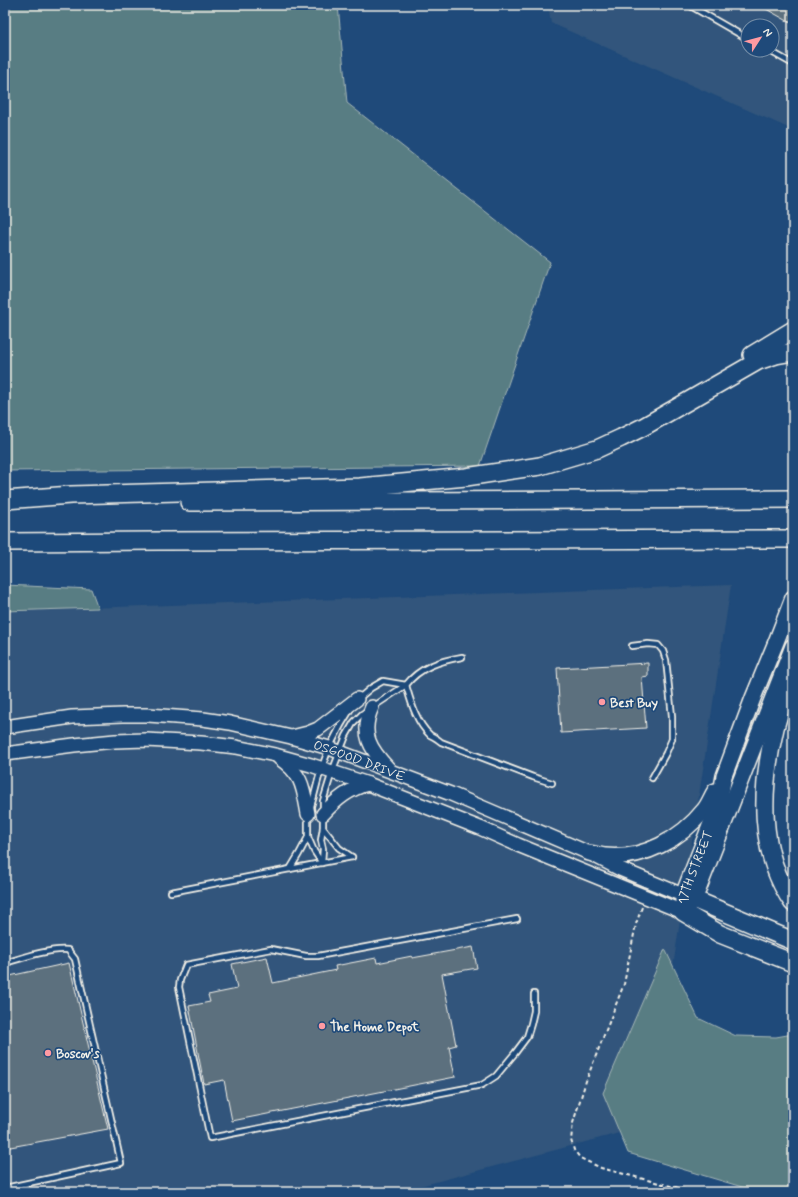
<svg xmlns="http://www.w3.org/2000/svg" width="798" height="1197" font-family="Mynerve,sans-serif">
	<rect width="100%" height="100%" fill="#1f4a7a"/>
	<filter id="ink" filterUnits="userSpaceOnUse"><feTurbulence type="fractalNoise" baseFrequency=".025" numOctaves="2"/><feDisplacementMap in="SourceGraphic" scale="8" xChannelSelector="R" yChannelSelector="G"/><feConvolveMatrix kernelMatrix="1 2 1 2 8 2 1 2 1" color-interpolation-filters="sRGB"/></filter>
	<g filter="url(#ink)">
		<g fill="#31557b" fill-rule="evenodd">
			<path d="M548 5H793V130L551 23ZM748 26H772V50H748Z"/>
			<polygon points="731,585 649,1125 398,1192 5,1192 5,611"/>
		</g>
		<g fill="#597d83" stroke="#a6b7b6">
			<polygon points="5,5 338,5 347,103 550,262 480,466 5,471"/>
			<polygon points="5,585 91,589 98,608 5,611"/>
			<polygon points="665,949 698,1018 736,1036 776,1037 793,1034 793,1192 759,1192 628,1153 603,1093"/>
		</g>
		<g fill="#5c707e" stroke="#f4f1e8">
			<polygon points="759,5 793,5 793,24"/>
			<polygon points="648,663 648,676 642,677 646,728 561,733 557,668"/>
			<polygon points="473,947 477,968 442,974 456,1045 449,1047 455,1077 232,1121 224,1080 204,1084 189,1006 210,1002 208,995 237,989 232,964 267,957 273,983 336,970 335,966 376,958 377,963 412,956 412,958"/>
			<polygon points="69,963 108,1129 5,1148 5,977"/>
		</g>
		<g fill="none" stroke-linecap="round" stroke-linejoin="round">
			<defs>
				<g id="lane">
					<polyline points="689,5 748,39"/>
					<polyline points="768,50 793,64"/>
					<polyline points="632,646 648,644 658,645 663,651 666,660 672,716 672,739 666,753 652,778"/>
					<path d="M462 657C439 661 420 667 406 685 411 702 416 722 430 735 434 737 438 739 441 742L533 777 552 783"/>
					<polyline points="358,699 371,688 383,681 406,685"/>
					<path d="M311 806C315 794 317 782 321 770 328 748 338 729 350 710"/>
					<polyline points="308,815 308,837 314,851 322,863"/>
					<polyline points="323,828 339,848 352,857"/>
					<polyline points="322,862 323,849 321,840 323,828 323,801 332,772 346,736 354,722 362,714 406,685"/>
					<polyline points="290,869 299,854 308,837"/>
					<polyline points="171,892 352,857"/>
					<polyline points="517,919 318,956 306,956 271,949 186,965 180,980 179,987 210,1138 482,1085 496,1076 515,1053 527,1037 531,1024 534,1011 534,994"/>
					<path d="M5 963C22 958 51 948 68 950L75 959 121 1163 5 1188"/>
				</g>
				<g id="secondary">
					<path d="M372 707C360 734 370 749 389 769"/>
					<path id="s1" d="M5 727 72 717 123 715H148L203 719 230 723 291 737 329 748 451 794 589 853 620 869 692 899"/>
					<polyline points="292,737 308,733 318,729 357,699"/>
					<polyline points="5,754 74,745 115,741 146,740 201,743 236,747 275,755 311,765 368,784 480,828 518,845 683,912"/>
					<path d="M279 758C303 775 303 787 308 814"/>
					<path d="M323 814C337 799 349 789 368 784"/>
				</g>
				<g id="primary">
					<path d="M589 853C594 854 600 855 605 856 643 860 681 839 704 810 709 804 711 797 715 791"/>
					<polyline points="686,908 693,899 698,890 793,646"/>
					<path id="s2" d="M683 912V895L719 803 724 776 753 698 776 642 793 598"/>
				</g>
				<g id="highway">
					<polyline points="752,355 793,330"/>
					<polyline points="5,500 71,495 360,487 466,477 540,466 597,449 621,438 643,427 758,361 776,355 793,352"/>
					<polyline points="189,502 793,499"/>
					<polyline points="5,542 159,541 793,539"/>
					<path d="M793 670C787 689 780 709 775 728 761 787 757 851 793 903"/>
					<polyline points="693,899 793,941"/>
					<polyline points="683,912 720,934 793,963"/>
				</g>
			</defs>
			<use href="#lane" stroke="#f4f1e8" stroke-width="8"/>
			<use href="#secondary" stroke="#f4f1e8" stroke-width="16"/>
			<use href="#primary" stroke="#f4f1e8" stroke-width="18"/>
			<use href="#highway" stroke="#f4f1e8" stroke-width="20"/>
			<polyline stroke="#f4f1e8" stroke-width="2" stroke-dasharray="4 3" stroke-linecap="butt" points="642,907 636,924 624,984 586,1081 573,1123 571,1140 574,1150 580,1158 601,1168 694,1192"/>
			<use href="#lane" stroke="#1f4a7a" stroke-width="4.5"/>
			<use href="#secondary" stroke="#1f4a7a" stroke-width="13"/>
			<use href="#primary" stroke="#1f4a7a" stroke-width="15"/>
			<use href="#highway" stroke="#1f4a7a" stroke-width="17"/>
		</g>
	</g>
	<g fill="#ff9aa2" stroke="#1f4a7a" stroke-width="1.5">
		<circle cx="602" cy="702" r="4"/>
		<circle cx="322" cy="1026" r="4"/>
		<circle cx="48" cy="1053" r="4"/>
	</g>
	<g text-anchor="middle" stroke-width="3.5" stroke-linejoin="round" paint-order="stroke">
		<g font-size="13" font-weight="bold" fill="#f4f1e8" stroke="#1f4a7a" text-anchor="start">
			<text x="610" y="707">Best Buy</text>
			<text x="330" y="1031">The Home Depot</text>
			<text x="56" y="1058">Boscov's</text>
		</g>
		<g font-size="13" fill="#f4f1e8" stroke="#1f4a7a">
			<text dy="5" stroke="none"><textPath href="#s1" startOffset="361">OSGOOD DRIVE</textPath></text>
			<text dy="5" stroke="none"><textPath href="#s2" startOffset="47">17TH STREET</textPath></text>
		</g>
	</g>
	<rect width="798" height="1197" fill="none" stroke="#1f4a7a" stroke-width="20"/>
	<rect x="10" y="10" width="778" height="1177" fill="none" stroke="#f4f1e8" stroke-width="1.5" filter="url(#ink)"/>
	<g transform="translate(760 38) rotate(54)"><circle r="19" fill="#1f4a7a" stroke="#748da6"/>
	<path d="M0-3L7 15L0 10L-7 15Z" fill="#ff9aa2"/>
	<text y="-6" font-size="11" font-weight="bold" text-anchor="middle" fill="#f4f1e8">N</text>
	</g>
</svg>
